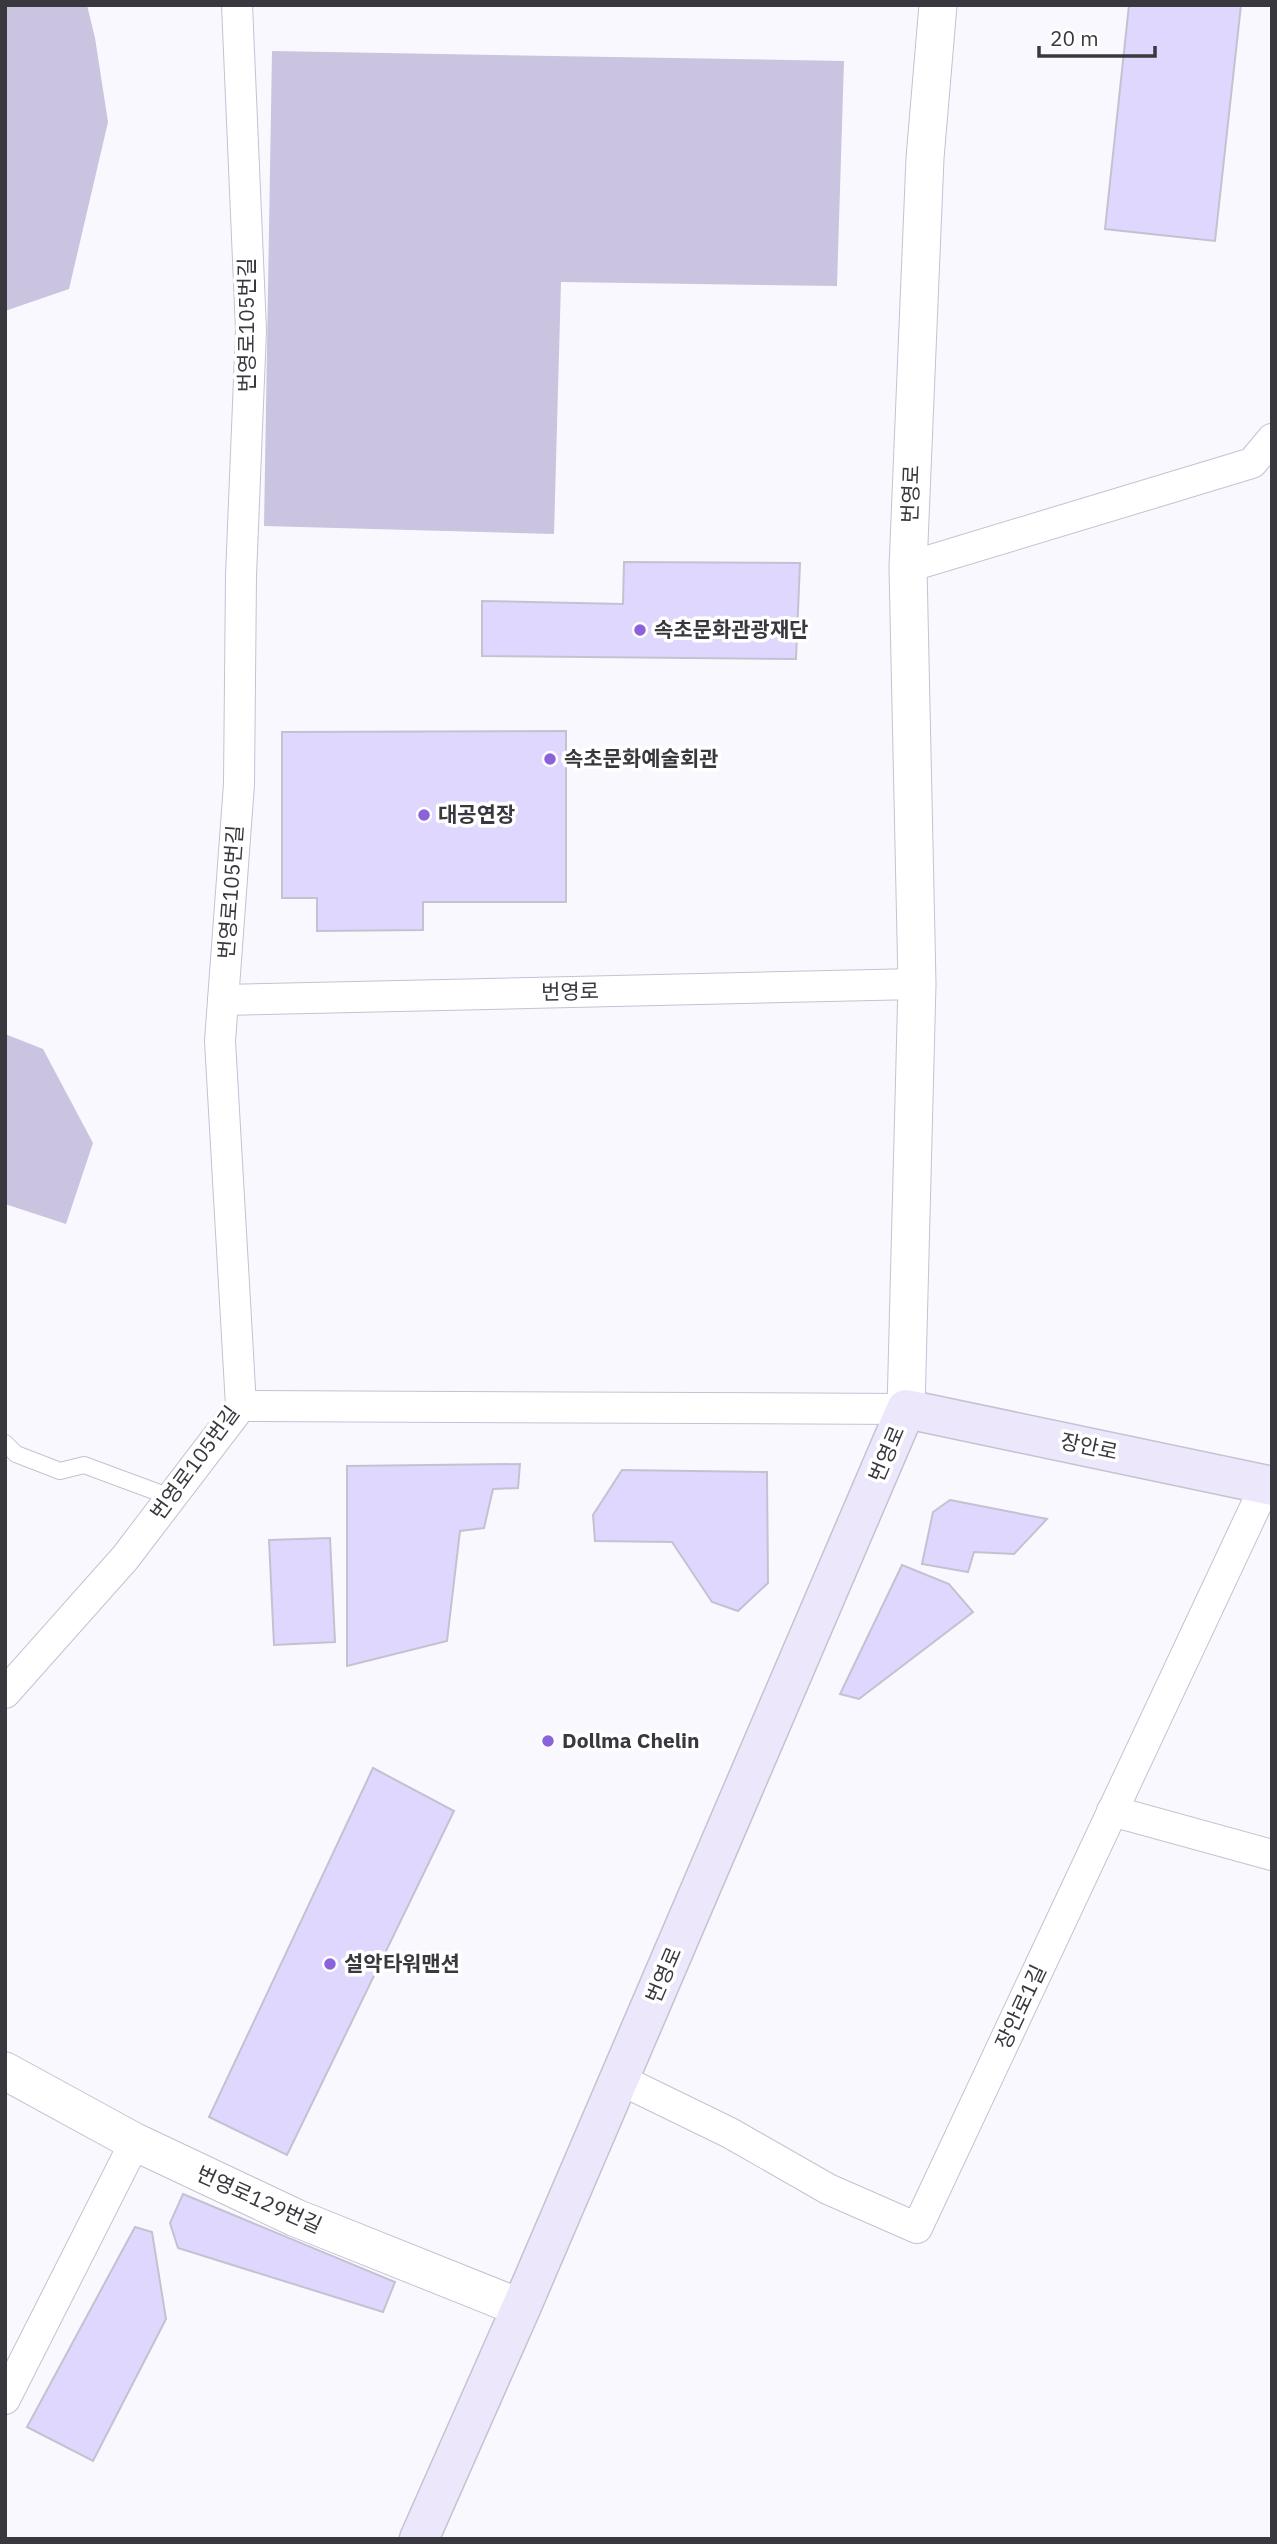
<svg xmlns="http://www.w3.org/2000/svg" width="1277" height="2544" font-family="'IBM Plex Sans','Noto Sans KR',sans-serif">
	<rect width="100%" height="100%" fill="#f9f8fe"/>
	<g fill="#cac4e0">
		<polygon points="5,5 87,5 95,38 108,122 69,289 5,311"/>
		<polygon points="272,51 844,61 837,286 561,282 554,534 264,526"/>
		<polygon points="5,1034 43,1049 93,1143 66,1224 5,1204"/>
	</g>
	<g fill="#dfd7fe" stroke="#c4c1d1" stroke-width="2">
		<polygon points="1129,5 1241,5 1215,241 1105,229"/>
		<polygon points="624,562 800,563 796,659 482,656 482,601 623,604"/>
		<polygon points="566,731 566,902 423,902 423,930 317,931 317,898 282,898 282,732"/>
		<polygon points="520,1464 518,1488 493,1489 484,1528 460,1531 447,1641 347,1666 347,1466"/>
		<polygon points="622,1470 767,1472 768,1583 738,1611 712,1602 672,1542 595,1541 593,1515"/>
		<polygon points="950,1500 1047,1519 1014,1554 974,1552 968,1572 922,1564 933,1512"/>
		<polygon points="330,1538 335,1642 274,1645 269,1540"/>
		<polygon points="902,1565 949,1584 973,1612 859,1699 840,1694"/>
		<polygon points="373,1768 454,1811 287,2155 209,2117"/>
		<polygon points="183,2194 395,2282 383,2312 178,2248 170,2223"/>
		<polygon points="135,2227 152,2232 166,2319 93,2461 27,2427"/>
	</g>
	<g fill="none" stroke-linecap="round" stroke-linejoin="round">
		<defs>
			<polyline id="service" points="5,1443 16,1454 60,1471 84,1465 165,1495 160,1503"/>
			<g id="minor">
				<polyline points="908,567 1252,463 1272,439"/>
				<polyline points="223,1000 917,984"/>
				<polyline points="241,1406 906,1409"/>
				<polyline points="5,1693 125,1558 241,1406 220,1041 239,784 241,576 251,330 237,5"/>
				<polyline points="1112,1811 1272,1855"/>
				<polyline points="619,2079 730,2133 828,2189 917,2228 1266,1484"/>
				<polyline points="5,2399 135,2142"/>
			</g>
			<g id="tertiary">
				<polyline points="906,1409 917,984 908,567 925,158 938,5"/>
				<polyline points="5,2071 135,2142 296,2218 521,2308"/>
			</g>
			<polyline id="secondary" points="419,2539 521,2308 906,1409 1272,1486"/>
		</defs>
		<use href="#service" stroke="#c5c2d1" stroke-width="18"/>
		<use href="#minor" stroke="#c5c2d1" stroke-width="32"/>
		<use href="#tertiary" stroke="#c5c2d1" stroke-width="39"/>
		<use href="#secondary" stroke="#c5c2d1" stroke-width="41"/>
		<use href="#service" stroke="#fff" stroke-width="16"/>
		<use href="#minor" stroke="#fff" stroke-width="30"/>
		<use href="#tertiary" stroke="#fff" stroke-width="37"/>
		<use href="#secondary" stroke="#ece7fa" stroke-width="38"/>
	</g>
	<g fill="#8962dc" stroke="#fff" stroke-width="2.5">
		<circle cx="640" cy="630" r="7"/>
		<circle cx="550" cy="759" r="7"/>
		<circle cx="424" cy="815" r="7"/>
		<circle cx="548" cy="1741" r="7"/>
		<circle cx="330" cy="1964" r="7"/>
	</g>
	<g text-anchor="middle" stroke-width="7" stroke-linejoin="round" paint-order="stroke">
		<g font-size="21" fill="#39383e" stroke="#fff">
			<text transform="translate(247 325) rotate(-90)" y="7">번영로105번길</text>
			<text transform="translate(911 494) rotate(-88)" y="7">번영로</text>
			<text transform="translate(231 892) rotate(-86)" y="7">번영로105번길</text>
			<text transform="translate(570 992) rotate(-1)" y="7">번영로</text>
			<text transform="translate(1089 1447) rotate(12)" y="7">장안로</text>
			<text transform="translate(887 1454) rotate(-67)" y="7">번영로</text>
			<text transform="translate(195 1463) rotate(-54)" y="7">번영로105번길</text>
			<text transform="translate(664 1975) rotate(-67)" y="7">번영로</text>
			<text transform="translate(1021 2007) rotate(-65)" y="7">장안로1길</text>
			<text transform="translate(259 2200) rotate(24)" y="7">번영로129번길</text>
		</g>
		<g font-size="21" font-weight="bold" fill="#39383e" stroke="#fff" text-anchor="start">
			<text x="654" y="637">속초문화관광재단</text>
			<text x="564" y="766">속초문화예술회관</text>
			<text x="438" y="822">대공연장</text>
			<text x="562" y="1748">Dollma Chelin</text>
			<text x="344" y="1971">설악타워맨션</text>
		</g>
	</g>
	<rect width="1277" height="2544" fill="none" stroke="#39383e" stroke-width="14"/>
	<path d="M1039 46v10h116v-10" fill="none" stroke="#39383e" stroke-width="3.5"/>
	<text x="1050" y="46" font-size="21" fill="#39383e" stroke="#ffffff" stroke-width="5" paint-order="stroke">20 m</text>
</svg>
